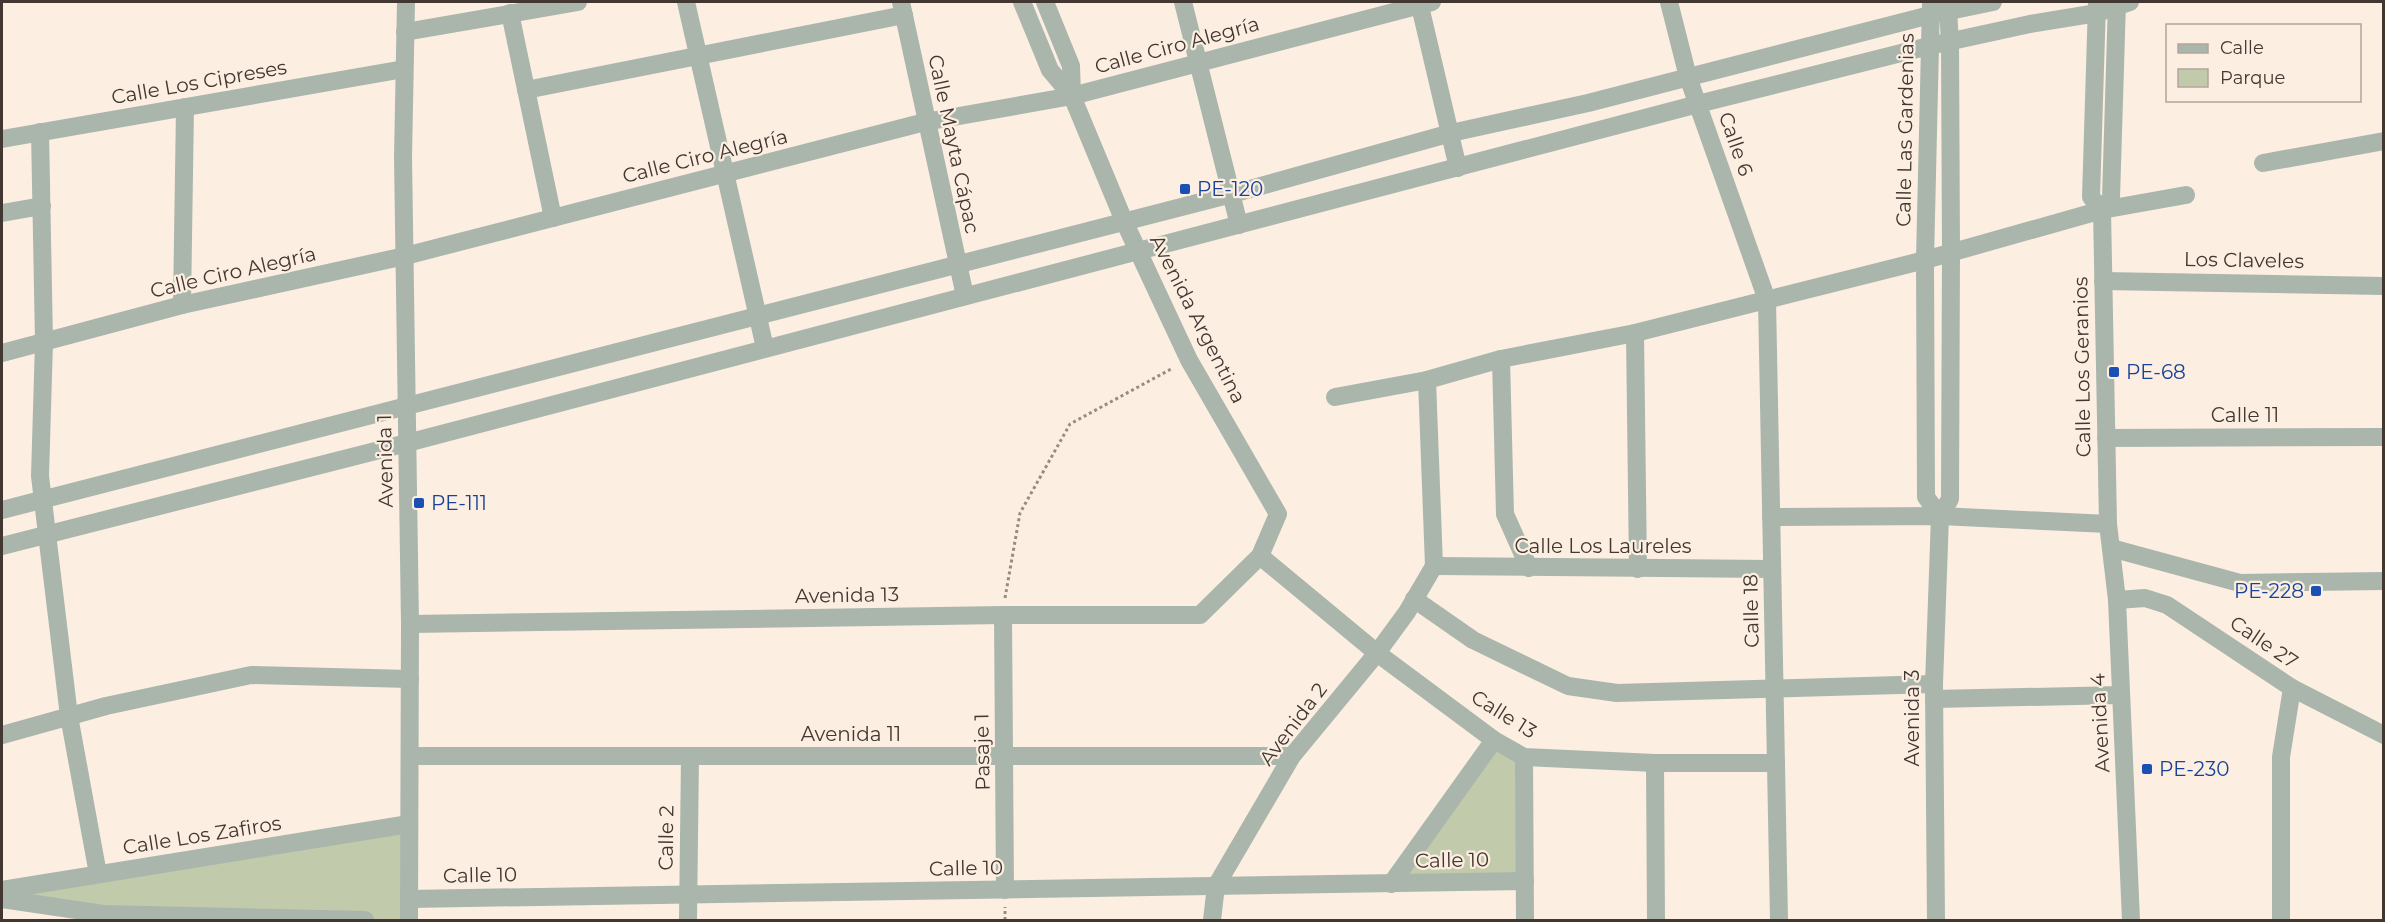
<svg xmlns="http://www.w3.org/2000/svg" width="2385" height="922" font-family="Montserrat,sans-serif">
	<rect width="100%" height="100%" fill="#fdeee2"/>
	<g fill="#c2caac">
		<polygon points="1494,740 1524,757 1525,881 1391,884"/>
		<polygon points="402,825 408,920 103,914 2,899"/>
	</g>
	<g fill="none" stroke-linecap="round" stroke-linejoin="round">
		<g stroke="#988b82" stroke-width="3" stroke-dasharray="3 3" stroke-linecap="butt">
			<polyline points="1005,598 1020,513 1070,424 1173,368"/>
			<polyline points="1005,920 1005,907"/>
		</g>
		<g stroke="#aab6ab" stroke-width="18">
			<polyline points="406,2 403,157 410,624 409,920"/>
			<polyline points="686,2 765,348"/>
			<polyline points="901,2 965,296"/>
			<polyline points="1045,2 1071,66 1072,96"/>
			<polyline points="1183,2 1239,225"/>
			<polyline points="1419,2 1458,168"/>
			<polyline points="1669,2 1688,77 1767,300 1779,920"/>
			<polyline points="2117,2 2111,198 2102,210 2108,524 2117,600 2131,920"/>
			<polyline points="1931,3 1925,260 1926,497 1940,516"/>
			<polyline points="2097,3 2091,197 2102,210"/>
			<polyline points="510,13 553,218"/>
			<polyline points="405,32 578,2"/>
			<polyline points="526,90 904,15"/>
			<polyline points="40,132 44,342 40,476 69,716 98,874"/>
			<polyline points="2,139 404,69"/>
			<polyline points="2263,163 2384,141"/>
			<polyline points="2,213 42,206"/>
			<polyline points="2103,281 2384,286"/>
			<polyline points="182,305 185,107"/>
			<polyline points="1635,333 1638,569"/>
			<polyline points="2,353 182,305 405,256 925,122 1072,96 1432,2"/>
			<polyline points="1501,359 1505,514 1529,568"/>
			<polyline points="1427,380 1434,566"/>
			<polyline points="1335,397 1427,380 1501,359 1635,333 1925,260 2102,210 2186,195"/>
			<polyline points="2106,438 2384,437"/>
			<polyline points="2,510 1232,194 1451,133 1588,103 1930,15 1993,2"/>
			<polyline points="1771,517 1940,516 2108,524"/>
			<polyline points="2,546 407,443 1698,104 1929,46 2030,24 2097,13 2130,2"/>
			<polyline points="2111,548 2240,583 2384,581"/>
			<polyline points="1260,556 1377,653 1494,740 1524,757 1655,763 1776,763"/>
			<polyline points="1434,566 1772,569"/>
			<polyline points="1414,599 1473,640 1568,686 1617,693 1934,684"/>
			<polyline points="2117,600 2145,598 2167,605 2292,688 2384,735"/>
			<polyline points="1003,615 1005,890"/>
			<polyline points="410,624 1003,615 1200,615 1260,556 1278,514 1189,360 1124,221 1072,96 1050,70 1022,2"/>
			<polyline points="1934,699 2121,695"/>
			<polyline points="2,735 106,706 251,675 410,679"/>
			<polyline points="410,756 1292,756"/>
			<polyline points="1524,757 1525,920"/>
			<polyline points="1655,763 1656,920"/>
			<polyline points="1391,884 1494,740"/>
			<polyline points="2,890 409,824"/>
			<polyline points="2,899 103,914 365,920"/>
			<polyline points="409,899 1525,881"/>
			<polyline points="688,920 690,756"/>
			<polyline points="1212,920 1216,886 1292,756 1377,653 1407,612 1434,566"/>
			<polyline points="1936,920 1934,684 1940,516 1950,499 1951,252 1950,41 1948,11 1944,2"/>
			<polyline points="2281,920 2281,757 2292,688"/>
		</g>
	</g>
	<g fill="#1a4fb4" stroke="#fdeee2" stroke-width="2">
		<rect x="1179" y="183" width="12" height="12" rx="3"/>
		<rect x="2108" y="366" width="12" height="12" rx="3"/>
		<rect x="413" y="497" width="12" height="12" rx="3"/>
		<rect x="2310" y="585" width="12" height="12" rx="3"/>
		<rect x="2141" y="763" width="12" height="12" rx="3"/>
	</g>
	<g text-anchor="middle" stroke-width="4.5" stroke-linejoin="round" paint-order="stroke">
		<g font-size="20" fill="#423831" stroke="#fdeee2">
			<text transform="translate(1177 45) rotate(-15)" y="7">Calle Ciro Alegría</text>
			<text transform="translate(199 82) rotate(-10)" y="7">Calle Los Cipreses</text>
			<text transform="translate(1905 130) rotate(-89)" y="7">Calle Las Gardenias</text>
			<text transform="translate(954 144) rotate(78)" y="7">Calle Mayta Cápac</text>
			<text transform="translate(1736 144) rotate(71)" y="7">Calle 6</text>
			<text transform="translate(705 156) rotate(-14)" y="7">Calle Ciro Alegría</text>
			<text transform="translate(2244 260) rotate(1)" y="7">Los Claveles</text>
			<text transform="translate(233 272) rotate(-13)" y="7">Calle Ciro Alegría</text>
			<text transform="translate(1198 319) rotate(63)" y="7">Avenida Argentina</text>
			<text transform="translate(2082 367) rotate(-91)" y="7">Calle Los Geranios</text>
			<text x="2245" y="422">Calle 11</text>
			<text transform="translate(385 461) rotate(-91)" y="7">Avenida 1</text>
			<text x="1603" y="553">Calle Los Laureles</text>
			<text transform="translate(847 595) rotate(-1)" y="7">Avenida 13</text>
			<text transform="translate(1751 611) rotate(-91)" y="7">Calle 18</text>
			<text transform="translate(2264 642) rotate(34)" y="7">Calle 27</text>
			<text transform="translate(1504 714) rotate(32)" y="7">Calle 13</text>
			<text transform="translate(1912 718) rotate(-90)" y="7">Avenida 3</text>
			<text transform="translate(2100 723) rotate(-93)" y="7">Avenida 4</text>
			<text transform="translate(1293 724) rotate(-53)" y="7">Avenida 2</text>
			<text x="851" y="741">Avenida 11</text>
			<text transform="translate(982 752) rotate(-91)" y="7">Pasaje 1</text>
			<text transform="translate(202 835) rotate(-9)" y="7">Calle Los Zafiros</text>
			<text transform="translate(666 838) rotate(-89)" y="7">Calle 2</text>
			<text transform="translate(1452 860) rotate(-1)" y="7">Calle 10</text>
			<text transform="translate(966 868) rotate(-1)" y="7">Calle 10</text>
			<text transform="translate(480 875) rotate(-1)" y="7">Calle 10</text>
		</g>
		<g font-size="20" fill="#164399" stroke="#fdeee2" text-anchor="start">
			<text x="1197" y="196">PE-120</text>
			<text x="2126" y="379">PE-68</text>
			<text x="431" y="510">PE-111</text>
			<text x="2304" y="598" text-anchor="end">PE-228</text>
			<text x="2159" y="776">PE-230</text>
		</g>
	</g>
	<rect width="2385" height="922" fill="none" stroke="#423831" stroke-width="6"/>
	<rect x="2166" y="24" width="195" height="78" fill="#fdeee2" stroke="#b2a59b" stroke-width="1.5"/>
	<rect x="2178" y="44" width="30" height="9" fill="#aab6ab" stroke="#b2a59b" stroke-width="1.5"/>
	<text x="2220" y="54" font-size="18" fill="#423831">Calle</text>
	<rect x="2178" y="69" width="30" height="18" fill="#c2caac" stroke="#b2a59b" stroke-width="1.5"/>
	<text x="2220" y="84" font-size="18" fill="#423831">Parque</text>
</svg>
